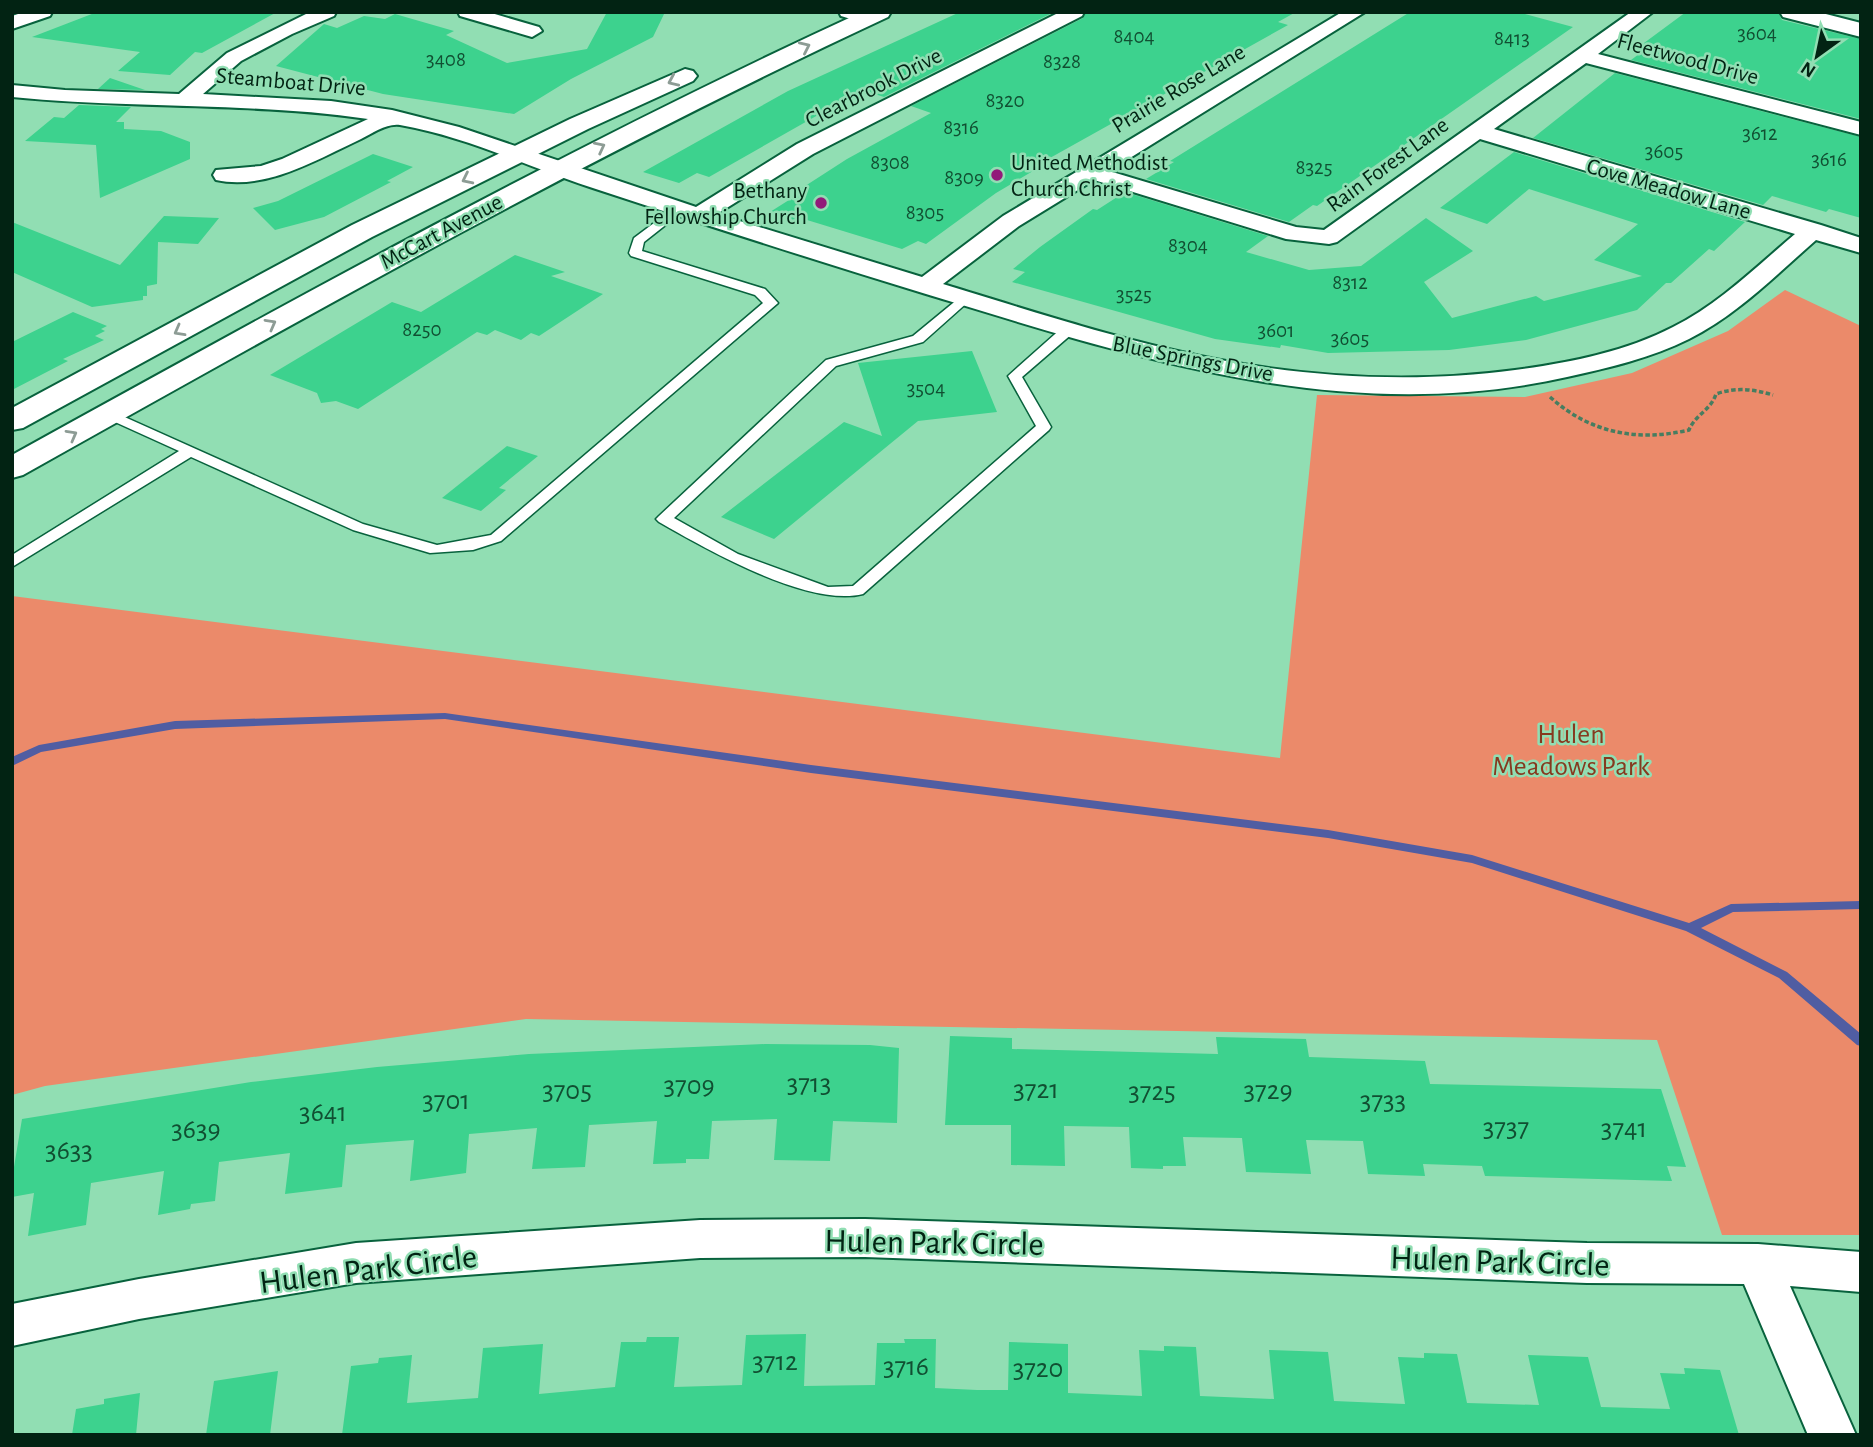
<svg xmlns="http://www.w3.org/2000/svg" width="1873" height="1447" font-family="'Alegreya Sans',sans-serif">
	<rect width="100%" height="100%" fill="#91deb3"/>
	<polygon fill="#eb8a6a" points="1785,290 1861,326 1861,1235 1722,1235 1657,1040 526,1019 45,1086 12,1095 12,596 1280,758 1317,395 1525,397 1632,373 1728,331"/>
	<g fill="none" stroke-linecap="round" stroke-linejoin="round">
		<polygon fill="#505da2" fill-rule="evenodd" points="445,713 811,765 1328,830 1472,855 1689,923 1731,904 1861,901 1861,909 1733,912 1701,928 1787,972 1861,1034 1861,1046 1857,1045 1779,978 1686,931 1472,863 1328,838 811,773 445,719 175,729 41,752 12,766 12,757 39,745 175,721"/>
	</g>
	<g fill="#3dd28e">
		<polygon points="97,12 277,12 202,53 195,52 170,75 118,71 140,52 32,37"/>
		<polygon points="607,12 665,12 653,37 571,79 514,114 383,94 276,66 324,24 337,28 364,16 385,19 395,14 454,31 446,35 507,63 587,49"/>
		<polygon points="960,12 1054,12 884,97 862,90 709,177 697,173 679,183 643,172 788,91"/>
		<polygon points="1086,12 1296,12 1278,22 1288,25 1032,168 1033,171 996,193 926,244 918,241 902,249 807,220 803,223 770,212 789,200 785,199 847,159 931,113 911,106 1083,18"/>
		<polygon points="1410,12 1518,12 1573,27 1317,206 1313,205 1289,222 1146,179 1174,162 1170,161"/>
		<polygon points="1686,12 1778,12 1782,20 1861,39 1861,119 1631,60 1647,48 1640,46"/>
		<polygon points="1615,73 1861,137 1861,218 1829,209 1826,212 1772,196 1763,205 1533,138"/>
		<polygon points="110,78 145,90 98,89"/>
		<polygon points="79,105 131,107 116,122 124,122 124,129 161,131 190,142 190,159 100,198 96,145 25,141 54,117 64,118"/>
		<polygon points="1514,152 1745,222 1714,251 1709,249 1671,283 1666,283 1637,310 1526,340 1449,350 1328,353 1281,345 1280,348 1215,339 1012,282 1025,272 1013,269 1040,247 1093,209 1097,210 1125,192 1268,236 1246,252 1309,270 1361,266 1426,218 1473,251 1424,282 1452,318 1536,296 1544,301 1642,276 1594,260 1638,224 1604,213 1529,189 1487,224 1440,208"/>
		<polygon points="373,154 413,167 387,181 391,182 324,217 275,230 253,208 278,201"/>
		<polygon points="164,216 219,218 198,244 158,242 157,284 147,286 147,296 143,296 143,300 92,307 12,272 12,222 120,265"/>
		<polygon points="515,255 565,272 551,276 603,294 539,336 531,333 521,340 495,330 487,335 477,332 358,409 336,401 321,403 317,393 270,375 392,302 421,312"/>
		<polygon points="73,312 107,326 101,329 105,331 95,336 104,340 63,359 68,361 12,390 12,342"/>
		<polygon points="972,351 997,412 918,421 774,539 721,517 844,422 882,436 858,363"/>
		<polygon points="507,446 538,456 499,488 506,490 481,511 442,498"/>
		<polygon points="950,1036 1012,1038 1012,1049 1218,1054 1216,1037 1306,1039 1309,1057 1425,1061 1430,1084 1661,1089 1686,1167 1667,1166 1672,1181 1485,1176 1482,1166 1423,1164 1425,1176 1368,1174 1363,1141 1306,1140 1311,1174 1246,1172 1242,1138 1183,1137 1186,1166 1163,1166 1163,1169 1131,1168 1129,1127 1064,1126 1065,1166 1011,1165 1011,1125 945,1125"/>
		<polygon points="765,1044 870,1045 899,1048 897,1123 833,1121 830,1161 774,1160 777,1119 712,1121 709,1159 686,1159 686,1163 653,1164 657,1121 589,1125 585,1167 532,1169 537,1128 469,1134 466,1173 410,1181 414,1140 346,1145 342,1187 285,1194 290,1153 219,1162 215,1201 191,1204 190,1209 158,1215 164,1171 91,1183 86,1225 28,1236 34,1193 12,1197 12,1179 22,1119 251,1082 377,1067 529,1054"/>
		<polygon points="806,1334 804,1386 875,1385 877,1343 905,1343 904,1339 936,1339 935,1388 977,1390 1008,1390 1009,1342 1068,1344 1068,1393 1142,1396 1139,1350 1164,1351 1164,1346 1196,1347 1200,1396 1274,1399 1269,1350 1328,1352 1334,1401 1405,1404 1398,1357 1424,1358 1424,1353 1457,1354 1467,1403 1539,1405 1528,1355 1588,1357 1601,1407 1670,1409 1660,1373 1685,1374 1684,1368 1720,1370 1739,1435 342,1435 351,1366 378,1363 379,1358 412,1355 407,1403 478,1398 483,1348 543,1344 539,1394 615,1387 621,1342 646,1342 647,1337 679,1337 674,1387 742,1385 746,1335"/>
		<polygon points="278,1371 270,1435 206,1435 214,1381"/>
		<polygon points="140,1393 136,1435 72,1435 76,1409 104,1404 104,1399"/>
	</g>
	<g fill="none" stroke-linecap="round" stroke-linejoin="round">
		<defs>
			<g id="service">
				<polygon points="678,205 684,209 682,212 644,242 642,251 765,289 778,303 501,541 473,550 430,553 353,530 191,457 12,567 12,555 179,451 104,417 104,411 109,410 363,524 437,545 491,535 763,303 755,295 631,256 629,253 634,238"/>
				<path d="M964 294 970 298 969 301 923 342 836 366 674 518 738 554 828 587 853 586 1036 426 1008 376 1063 327H1073V333L1022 377 1051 427 1049 430 863 594C809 608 706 549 659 522L656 519 659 516 826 360 913 336Z"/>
			</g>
			<g id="minor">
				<polygon points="24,12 52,12 50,16 12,29 12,16"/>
				<path d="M310 12H336L334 16 292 34 241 61 203 94 331 101 392 110 459 127 696 207 797 144 1060 12H1084L1082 16 813 154 717 214 922 277 1003 216 1342 12H1365L1109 171 1296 227 1324 230 1631 12H1653L1598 54 1861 122V135L1586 63 1494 129 1821 225 1861 238V253L1816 240C1776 275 1737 315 1689 339 1651 358 1608 368 1567 377 1345 427 1136 358 926 294 818 261 709 226 602 191 535 170 469 137 400 125 387 123 373 133 361 139 318 159 266 191 216 180L213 175 216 170 261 166 282 159 368 119C250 102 131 109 12 97V85L65 90 179 94 227 53ZM1480 139 1795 234C1756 267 1719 304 1673 327 1625 352 1568 363 1515 370 1402 385 1284 376 1173 350 1095 332 1019 307 943 284L1019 226 1094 180 1286 239 1329 244 1337 242Z"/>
				<polygon points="458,12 488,12 539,27 542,31 532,37 460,16"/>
				<polygon points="839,12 868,12 876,18 867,24 841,16"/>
				<polygon points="865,1219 1587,1243 1758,1244 1861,1252 1861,1292 1790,1286 1856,1435 1808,1435 1744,1284 1587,1283 865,1257 700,1258 356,1283 139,1319 12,1346 12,1304 139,1279 356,1243 700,1220"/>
			</g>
			<polygon id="tertiary" points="1780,12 1818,12 1861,23 1861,37 1783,17"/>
			<g id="secondary">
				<path d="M862 12H891L888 17C592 155 308 315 23 475L12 478V455C292 300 571 146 862 12Z"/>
				<polygon points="685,69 693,71 697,76 693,81 588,129 372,237 23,428 12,430 12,408 352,225 570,119"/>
			</g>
		</defs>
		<use href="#service" stroke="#08623d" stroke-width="3"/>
		<use href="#minor" stroke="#08623d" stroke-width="4"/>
		<use href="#tertiary" stroke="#08623d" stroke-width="4"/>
		<use href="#secondary" stroke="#08623d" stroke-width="4"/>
		<path stroke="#477d60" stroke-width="3.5" stroke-dasharray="4.5 2.5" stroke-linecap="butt" d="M1550 397C1590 433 1637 442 1689 430 1695 415 1711 410 1716 394 1736 387 1753 389 1773 395"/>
		<use href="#service" fill="#fff" fill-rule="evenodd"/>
		<use href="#minor" fill="#fff" fill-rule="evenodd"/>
		<use href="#tertiary" fill="#fff" fill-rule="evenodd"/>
		<use href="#secondary" fill="#fff" fill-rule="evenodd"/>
	</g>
	<defs><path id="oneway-chevron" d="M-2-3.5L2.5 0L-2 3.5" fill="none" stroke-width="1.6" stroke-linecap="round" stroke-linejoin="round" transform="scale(1.75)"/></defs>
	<g stroke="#8d9c95">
		<use href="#oneway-chevron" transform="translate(805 47) rotate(-25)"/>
		<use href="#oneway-chevron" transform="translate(673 81) rotate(156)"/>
		<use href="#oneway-chevron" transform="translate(600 147) rotate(-27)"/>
		<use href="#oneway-chevron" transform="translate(467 179) rotate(154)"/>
		<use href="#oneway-chevron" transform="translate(271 324) rotate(-29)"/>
		<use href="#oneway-chevron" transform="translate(179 331) rotate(151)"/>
		<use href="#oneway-chevron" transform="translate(72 435) rotate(-29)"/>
	</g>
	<g fill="#921b79" stroke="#91deb3" stroke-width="2.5">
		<circle cx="997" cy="175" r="7"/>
		<circle cx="821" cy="203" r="7"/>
	</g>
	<g text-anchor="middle" stroke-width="5" stroke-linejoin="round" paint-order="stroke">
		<g font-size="21" fill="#114f32">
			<text x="1757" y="40">3604</text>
			<text x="1134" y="43">8404</text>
			<text x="1512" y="45">8413</text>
			<text x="446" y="66">3408</text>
			<text x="1062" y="68">8328</text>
			<text x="1005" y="107">8320</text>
			<text x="961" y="134">8316</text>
			<text x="1760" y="140">3612</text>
			<text x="1664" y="158">3605</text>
			<text x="1829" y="166">3616</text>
			<text x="890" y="169">8308</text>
			<text x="1314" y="174">8325</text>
			<text x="964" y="184">8309</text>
			<text x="925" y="219">8305</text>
			<text x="1188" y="252">8304</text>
			<text x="1350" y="289">8312</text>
			<text x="1134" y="301">3525</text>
			<text x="422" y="336">8250</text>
			<text x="1276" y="337">3601</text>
			<text x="1350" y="345">3605</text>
			<text x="926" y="395">3504</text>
		</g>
		<g font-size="23" fill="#022313" stroke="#91deb3">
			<text transform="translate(1688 58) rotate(15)" y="8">Fleetwood Drive</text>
			<text transform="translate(291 81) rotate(5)" y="8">Steamboat Drive</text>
			<text transform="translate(873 87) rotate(-27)" y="8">Clearbrook Drive</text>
			<text transform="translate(1178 88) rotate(-31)" y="8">Prairie Rose Lane</text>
			<text transform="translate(1387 164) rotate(-36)" y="8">Rain Forest Lane</text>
			<text transform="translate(1669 188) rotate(16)" y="8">Cove Meadow Lane</text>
			<text transform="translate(441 231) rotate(-28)" y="8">McCart Avenue</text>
			<text transform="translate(1193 358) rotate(11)" y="8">Blue Springs Drive</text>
		</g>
		<g font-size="23" fill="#022313" stroke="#91deb3" text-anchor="start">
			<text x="1011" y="170">United Methodist<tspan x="1011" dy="26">Church Christ</tspan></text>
			<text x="807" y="198" text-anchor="end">Bethany<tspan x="807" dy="26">Fellowship Church</tspan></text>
		</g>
		<g font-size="28" fill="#86391f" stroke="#91deb3">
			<text x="1571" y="743">Hulen<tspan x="1571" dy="32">Meadows Park</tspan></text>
		</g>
		<g font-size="28" fill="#114f32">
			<text x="809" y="1092">3713</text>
			<text x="689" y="1094">3709</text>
			<text x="1036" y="1098">3721</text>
			<text x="567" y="1099">3705</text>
			<text x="1268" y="1099">3729</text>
			<text x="1152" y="1100">3725</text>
			<text x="446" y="1109">3701</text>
			<text x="1383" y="1109">3733</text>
			<text x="323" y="1121">3641</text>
			<text x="1506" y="1136">3737</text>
			<text x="1624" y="1137">3741</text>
			<text x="196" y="1138">3639</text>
			<text x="69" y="1159">3633</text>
			<text x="775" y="1370">3712</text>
			<text x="906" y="1375">3716</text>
			<text x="1038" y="1377">3720</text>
		</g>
		<g font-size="33" fill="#022313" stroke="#91deb3">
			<text transform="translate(934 1241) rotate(1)" y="12">Hulen Park Circle</text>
			<text transform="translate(1500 1260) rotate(2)" y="12">Hulen Park Circle</text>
			<text transform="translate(368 1268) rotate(-7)" y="12">Hulen Park Circle</text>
		</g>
	</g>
	<rect width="1873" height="1447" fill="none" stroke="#022313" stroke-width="28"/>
	<g transform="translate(1817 56) rotate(213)" stroke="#91deb3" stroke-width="5" paint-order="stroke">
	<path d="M0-5L12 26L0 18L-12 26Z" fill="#022313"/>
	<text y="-10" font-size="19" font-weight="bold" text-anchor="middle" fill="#022313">N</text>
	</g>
</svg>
